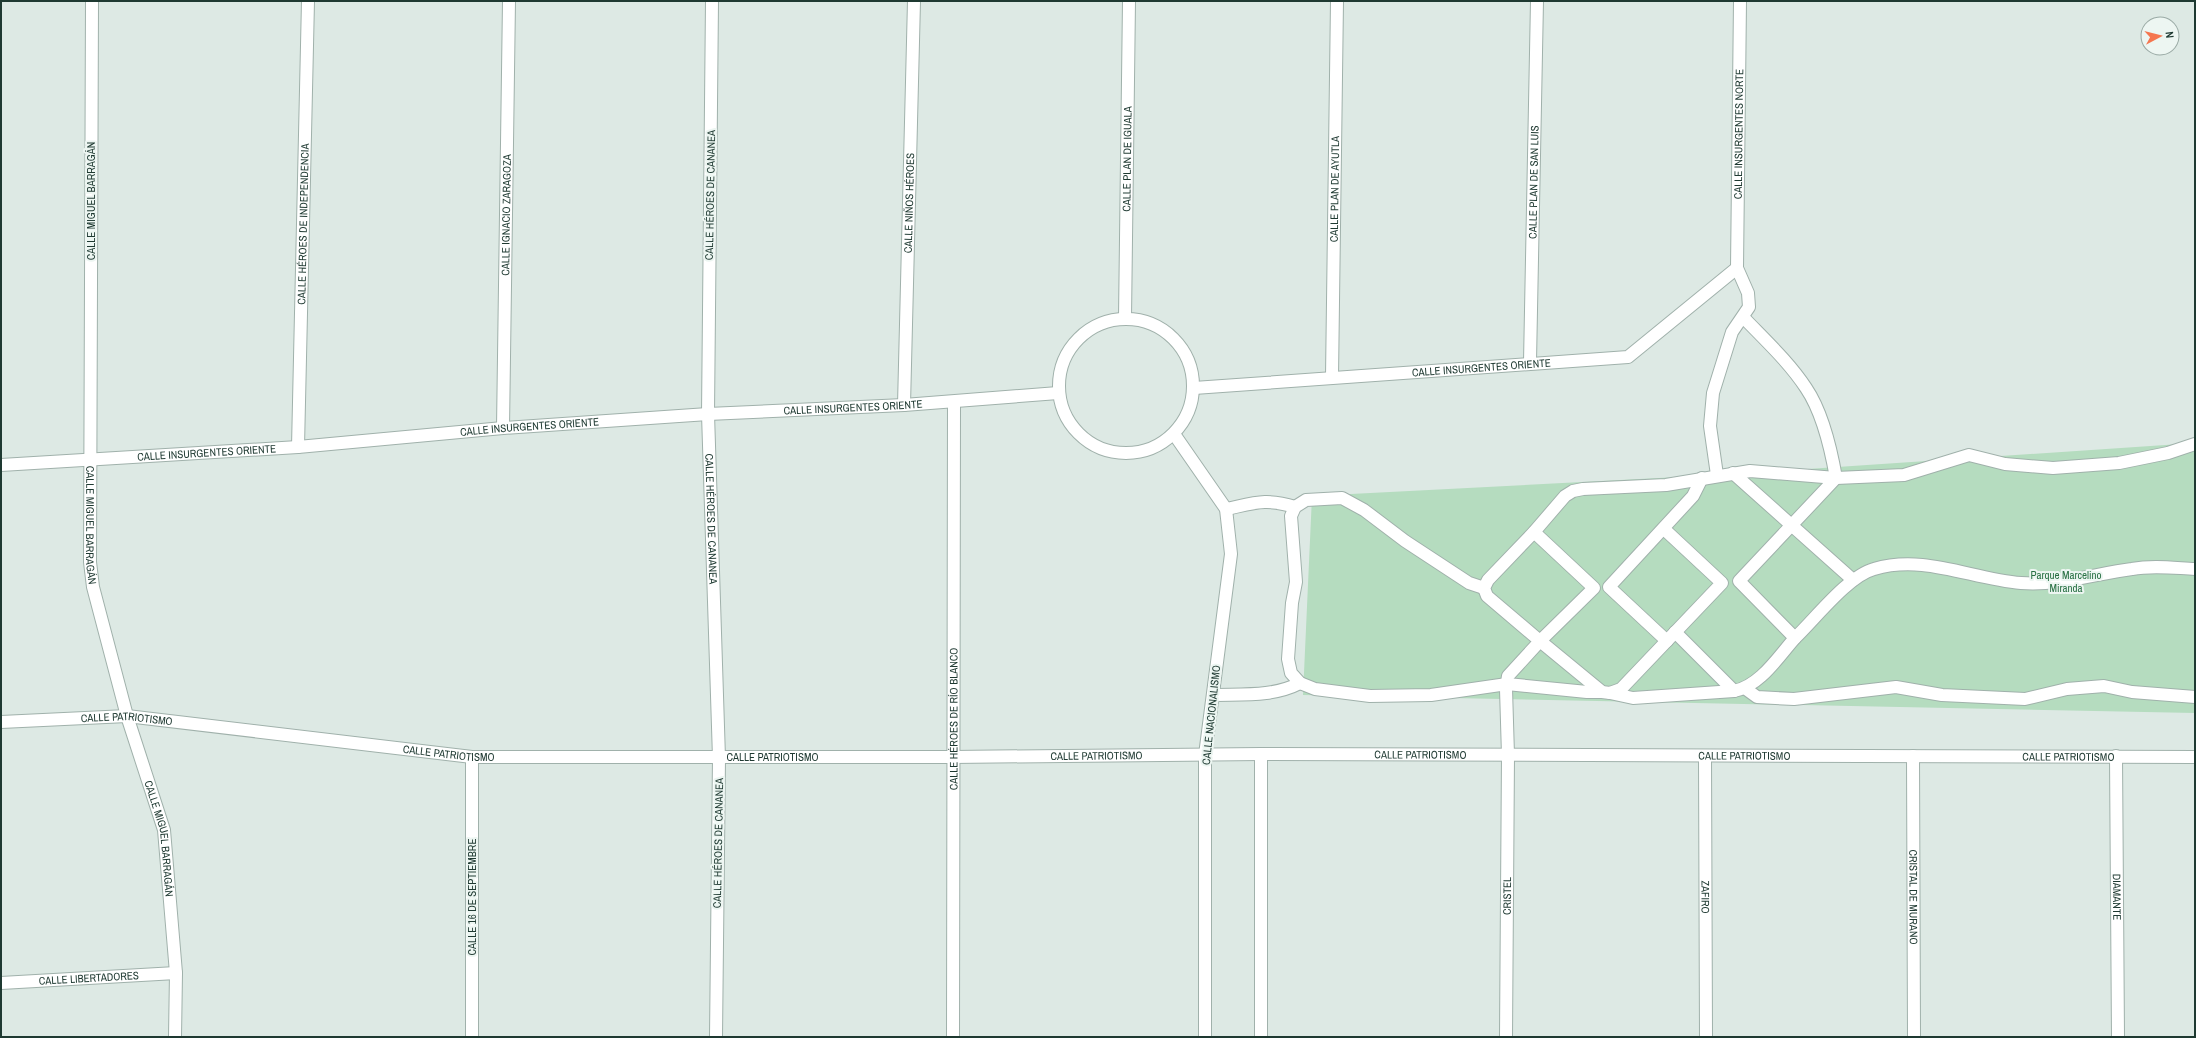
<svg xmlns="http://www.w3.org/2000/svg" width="2196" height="1038" font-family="'Archivo Narrow',sans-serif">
	<rect width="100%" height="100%" fill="#dde9e4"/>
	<polygon fill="#b5dcbf" points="2195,443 2195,713 1303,695 1312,496 1717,475"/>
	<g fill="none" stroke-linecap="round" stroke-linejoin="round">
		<defs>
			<g id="minor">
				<path id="s1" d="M92 1 90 562 93 587 127 716 164 830 176 973 175 1037"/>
				<path id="s2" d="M712 1 708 414 719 758 716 1037"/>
				<path id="s3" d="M1125 318 1129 1"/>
				<circle cx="1126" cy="386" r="67"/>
				<path id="s4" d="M1530 362 1537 1"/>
				<path id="s5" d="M1332 377 1337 1"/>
				<path id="s6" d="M1194 388 1628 357 1737 268"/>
				<path id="s7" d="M904 405 914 1"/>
				<path id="s8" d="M503 428 509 1"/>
				<polyline points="1174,434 1226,509 1231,554 1205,755 1205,1037"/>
				<path id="s9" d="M298 447 308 1"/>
				<path id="s10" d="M1 465 298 447 503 428 708 414 904 405 1058 393"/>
				<polyline points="1733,473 1853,580"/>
				<path id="s11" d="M1717 475 1710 426 1713 393 1732 332 1749 307 1748 293 1737 268 1740 1"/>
				<path d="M1226 509C1255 503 1266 498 1295 507"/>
				<polyline points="1534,532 1594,588 1540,641 1602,692 1610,693 1621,689 1722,583 1664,529"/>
				<polyline points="1484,588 1469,583 1405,541 1364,510 1342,498 1306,500 1295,507 1291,516 1296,582 1292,603 1288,659 1291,673 1300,683 1315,689 1370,696 1431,695 1507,684 1587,692 1602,692"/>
				<path d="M1675 632 1734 691C1760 686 1778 657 1795 638L1739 581 1836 478C1831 449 1823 413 1806 388 1789 362 1765 340 1743 317"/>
				<path d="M1795 638C1815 619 1848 576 1874 569 1924 554 1971 579 2021 583 2058 586 2095 574 2132 569 2153 565 2174 568 2195 569"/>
				<polyline points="1667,641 1609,587 1693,496 1702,478"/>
				<polyline points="1746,689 1757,697 1794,699 1896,687 1942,695 2025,699 2067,689 2104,686 2132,692 2195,697"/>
				<polyline points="1610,693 1633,698 1734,691"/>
				<path d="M1213 695C1243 694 1273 697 1300 683"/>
				<path id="s12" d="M1 722 127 716 472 757H952L1261 754 2195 757"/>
				<path id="s13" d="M1705 756 1706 1037"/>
				<path id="s14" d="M1913 756 1914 1037"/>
				<path id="s15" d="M2116 756 2118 1037"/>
				<path id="s16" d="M1 983 176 973"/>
				<polyline points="472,1037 472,757"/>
				<path id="s17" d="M953 1037 954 402"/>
				<polyline points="1261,1037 1261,754"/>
				<path id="s18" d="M1506 1037 1508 755 1506 689 1508 676 1540 641 1487 596 1484 588 1488 580 1534 532 1565 496 1573 491 1583 489 1666 485 1750 471 1836 478 1904 475 1969 455 2005 464 2053 468 2119 463 2168 453 2195 444"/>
			</g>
		</defs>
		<use href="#minor" stroke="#a0b1ab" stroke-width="14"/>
		<use href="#minor" stroke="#fff" stroke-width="12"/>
	</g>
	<g text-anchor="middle" stroke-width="4" stroke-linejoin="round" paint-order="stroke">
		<g font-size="11" fill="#1e3931" stroke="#edf6f2">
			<text dy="4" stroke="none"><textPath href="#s11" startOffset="352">CALLE INSURGENTES NORTE</textPath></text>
			<text dy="4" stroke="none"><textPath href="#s3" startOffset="159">CALLE PLAN DE IGUALA</textPath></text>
			<text dy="4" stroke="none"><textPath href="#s4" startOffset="180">CALLE PLAN DE SAN LUIS</textPath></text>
			<text dy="4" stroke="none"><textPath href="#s5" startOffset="188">CALLE PLAN DE AYUTLA</textPath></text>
			<text transform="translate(710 195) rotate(-89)" y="4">CALLE HÉROES DE CANANEA</text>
			<text transform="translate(91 201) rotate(-90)" y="4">CALLE MIGUEL BARRAGÁN</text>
			<text dy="4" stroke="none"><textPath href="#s7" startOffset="202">CALLE NIÑOS HÉROES</textPath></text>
			<text dy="4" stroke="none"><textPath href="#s8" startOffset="213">CALLE IGNACIO ZARAGOZA</textPath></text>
			<text dy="4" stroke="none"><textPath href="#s9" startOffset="223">CALLE HÉROES DE INDEPENDENCIA</textPath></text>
			<text dy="4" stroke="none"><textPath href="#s6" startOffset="288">CALLE INSURGENTES ORIENTE</textPath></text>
			<text dy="4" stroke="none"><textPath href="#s10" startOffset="854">CALLE INSURGENTES ORIENTE</textPath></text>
			<text dy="4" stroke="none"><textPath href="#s10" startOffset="530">CALLE INSURGENTES ORIENTE</textPath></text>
			<text dy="4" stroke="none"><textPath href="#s10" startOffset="206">CALLE INSURGENTES ORIENTE</textPath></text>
			<text dy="4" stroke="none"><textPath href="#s2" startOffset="518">CALLE HÉROES DE CANANEA</textPath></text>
			<text dy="4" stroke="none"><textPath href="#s1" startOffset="524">CALLE MIGUEL BARRAGÁN</textPath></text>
			<text transform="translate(1211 715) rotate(-84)" y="4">CALLE NACIONALISMO</text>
			<text dy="4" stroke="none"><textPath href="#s17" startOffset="318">CALLE HÉROES DE RÍO BLANCO</textPath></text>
			<text dy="4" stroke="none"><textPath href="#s12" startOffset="126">CALLE PATRIOTISMO</textPath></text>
			<text dy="4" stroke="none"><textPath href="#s12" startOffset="450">CALLE PATRIOTISMO</textPath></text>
			<text dy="4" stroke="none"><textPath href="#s12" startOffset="1422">CALLE PATRIOTISMO</textPath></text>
			<text dy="4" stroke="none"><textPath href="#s12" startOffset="1098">CALLE PATRIOTISMO</textPath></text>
			<text dy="4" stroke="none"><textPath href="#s12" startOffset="1746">CALLE PATRIOTISMO</textPath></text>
			<text dy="4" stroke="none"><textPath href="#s12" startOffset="2070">CALLE PATRIOTISMO</textPath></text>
			<text dy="4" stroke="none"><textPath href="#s12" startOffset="774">CALLE PATRIOTISMO</textPath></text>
			<text dy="4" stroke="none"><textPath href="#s1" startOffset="847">CALLE MIGUEL BARRAGÁN</textPath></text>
			<text transform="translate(718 843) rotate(-89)" y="4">CALLE HÉROES DE CANANEA</text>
			<text dy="4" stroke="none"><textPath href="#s18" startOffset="141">CRISTEL</textPath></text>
			<text dy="4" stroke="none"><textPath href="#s14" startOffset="141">CRISTAL DE MURANO</textPath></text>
			<text transform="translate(472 897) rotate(-90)" y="4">CALLE 16 DE SEPTIEMBRE</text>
			<text dy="4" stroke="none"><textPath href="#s13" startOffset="141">ZAFIRO</textPath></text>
			<text dy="4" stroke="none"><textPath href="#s15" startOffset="141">DIAMANTE</textPath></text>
			<text dy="4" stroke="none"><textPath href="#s16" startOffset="88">CALLE LIBERTADORES</textPath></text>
		</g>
		<g font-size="11" fill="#287043" stroke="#edf6f2">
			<text x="2066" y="579">Parque Marcelino<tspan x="2066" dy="13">Miranda</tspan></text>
		</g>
	</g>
	<rect width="2196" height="1038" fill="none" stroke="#1e3931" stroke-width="4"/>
	<g transform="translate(2160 36) rotate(83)"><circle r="19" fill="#edf6f2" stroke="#9aaaa5"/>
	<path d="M0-3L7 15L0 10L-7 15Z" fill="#f5764f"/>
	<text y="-6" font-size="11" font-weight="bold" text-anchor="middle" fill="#1e3931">N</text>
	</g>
</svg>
